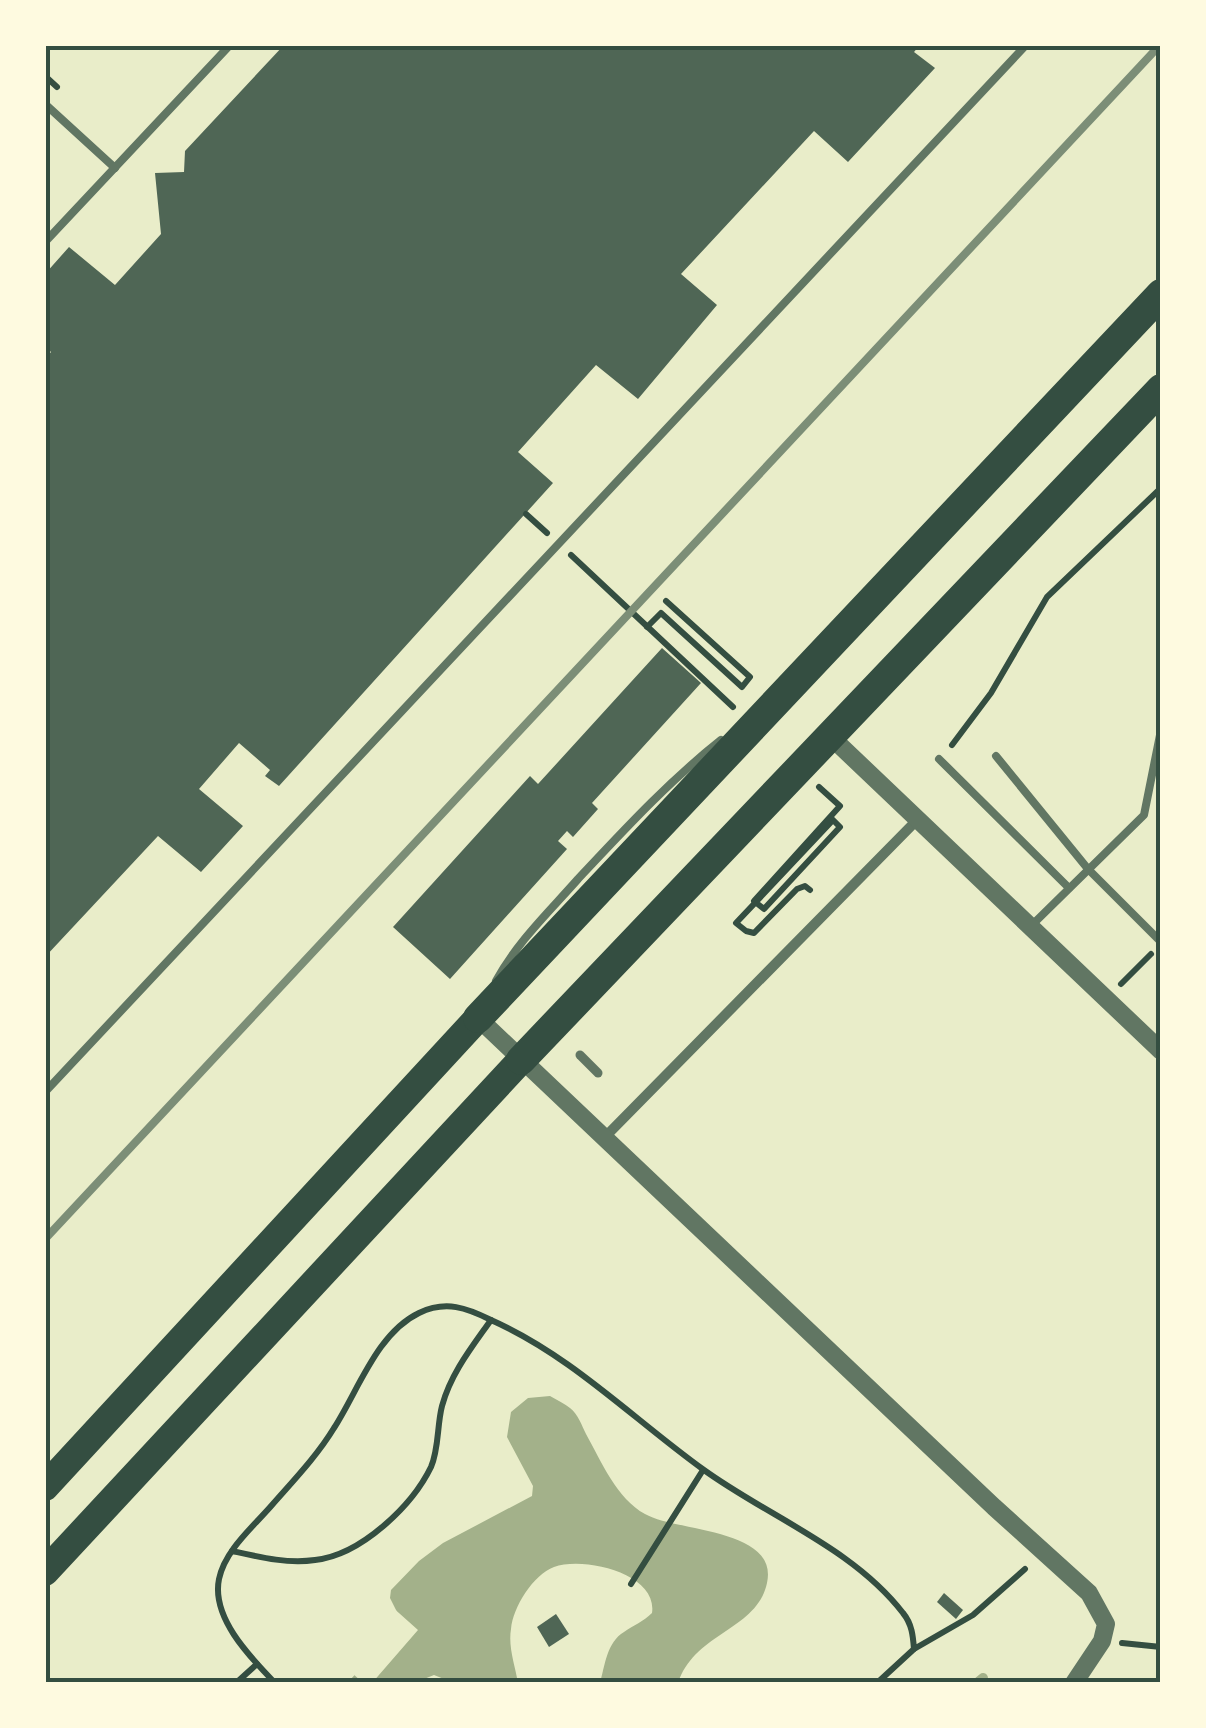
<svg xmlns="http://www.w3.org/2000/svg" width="1206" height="1728" font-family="'Roboto Condensed',sans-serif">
	<rect width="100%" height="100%" fill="#e9edc9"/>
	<path fill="#a3b18a" d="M550 1396C557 1400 565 1404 570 1408 578 1414 582 1426 586 1434 601 1461 617 1499 645 1514 676 1532 779 1528 767 1583 757 1630 695 1632 678 1683H600C605 1665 607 1642 624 1632 634 1625 643 1622 652 1613 658 1573 583 1556 554 1567 533 1575 513 1607 511 1629 508 1647 515 1665 518 1683H454L434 1675 414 1683H347L400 1628 402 1622 390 1598 391 1590 419 1561 443 1543 532 1496 533 1486 507 1437 511 1412 528 1398Z"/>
	<polygon fill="#e9edc9" points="390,1605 418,1630 372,1683 363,1683 351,1672 396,1626"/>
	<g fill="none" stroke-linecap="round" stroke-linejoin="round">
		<polyline stroke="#a3b18a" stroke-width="10" points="977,1683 983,1678"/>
	</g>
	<g fill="#4f6655">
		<polygon points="284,45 920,45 914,52 935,68 848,162 814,131 681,274 717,305 638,399 596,365 518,452 553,483 279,786 265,776 270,770 239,743 199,789 243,826 201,872 158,836 45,957 45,359 51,352 45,346 45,274 69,247 115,285 161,234 155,173 184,172 185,151"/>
		<polygon points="662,648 701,683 592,803 598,809 573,837 567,831 558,841 567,849 450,979 393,927 530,776 538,784"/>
		<polygon points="944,1593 963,1610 956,1619 937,1602"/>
		<polygon points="556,1614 569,1634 549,1647 537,1627"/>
	</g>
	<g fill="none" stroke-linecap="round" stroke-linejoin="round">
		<g stroke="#344e41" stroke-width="6">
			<polyline points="45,76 57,87"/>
			<polyline points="526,514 547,533"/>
			<polyline points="571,555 733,707"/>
			<polyline points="647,627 661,613 742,687 750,677 666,601"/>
			<polyline points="952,745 991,693 1047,597 1161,488"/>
			<polyline points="810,890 805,886 797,889 754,933 746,931 736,923 833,820 840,827 764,909 754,901 840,806 819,787"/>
			<polyline points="1121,984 1151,954"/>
			<path d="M232 1551C259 1557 287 1564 315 1560 361 1555 412 1506 431 1467 439 1449 437 1425 442 1406 451 1373 472 1347 491 1320 572 1356 633 1419 704 1470 769 1517 853 1548 903 1613 912 1624 913 1636 914 1649L973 1615 1025 1569"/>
			<polyline points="631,1584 703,1470"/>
			<polyline points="1122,1643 1161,1647"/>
			<polyline points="236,1683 257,1664"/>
			<path d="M275 1683C251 1658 211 1618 219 1579 225 1550 253 1527 272 1505 293 1481 317 1456 334 1428 358 1391 377 1333 419 1313 446 1300 467 1308 491 1320"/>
			<polyline points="877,1683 914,1649"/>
		</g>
		<g stroke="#617663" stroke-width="8">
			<polyline points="45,104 115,168"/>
			<polyline points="45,242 230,45"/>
			<polyline points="996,756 1088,869 1161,942"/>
			<polyline points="939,759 1069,888"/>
			<polyline points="1032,925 1144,815 1161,730"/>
			<path d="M496 981C517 942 549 912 578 879 624 830 668 782 721 740"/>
			<polyline points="45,1092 1026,45"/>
		</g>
		<polyline stroke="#617663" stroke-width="9" points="580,1055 598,1073"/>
		<polyline stroke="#617663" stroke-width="10" points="606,1136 918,819"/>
		<g stroke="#617663" stroke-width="18">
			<polyline points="829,735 1161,1051"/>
			<polyline points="478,1018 994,1507 1089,1593 1106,1624 1102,1641 1074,1683"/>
		</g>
		<g stroke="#344e41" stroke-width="28">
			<polyline points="45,1487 478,1018"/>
			<polyline points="45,1572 521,1060"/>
		</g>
		<g stroke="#344e41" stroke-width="30">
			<polyline points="478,1018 1161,294"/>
			<polyline points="521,1060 1161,389"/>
		</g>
		<polyline stroke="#7c8e77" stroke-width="8" points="45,1239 1160,45"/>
	</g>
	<rect width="1206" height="1728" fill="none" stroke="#fefae0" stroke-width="95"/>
	<rect x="48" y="48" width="1110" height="1632" fill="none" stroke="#344e41" stroke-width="4"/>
</svg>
